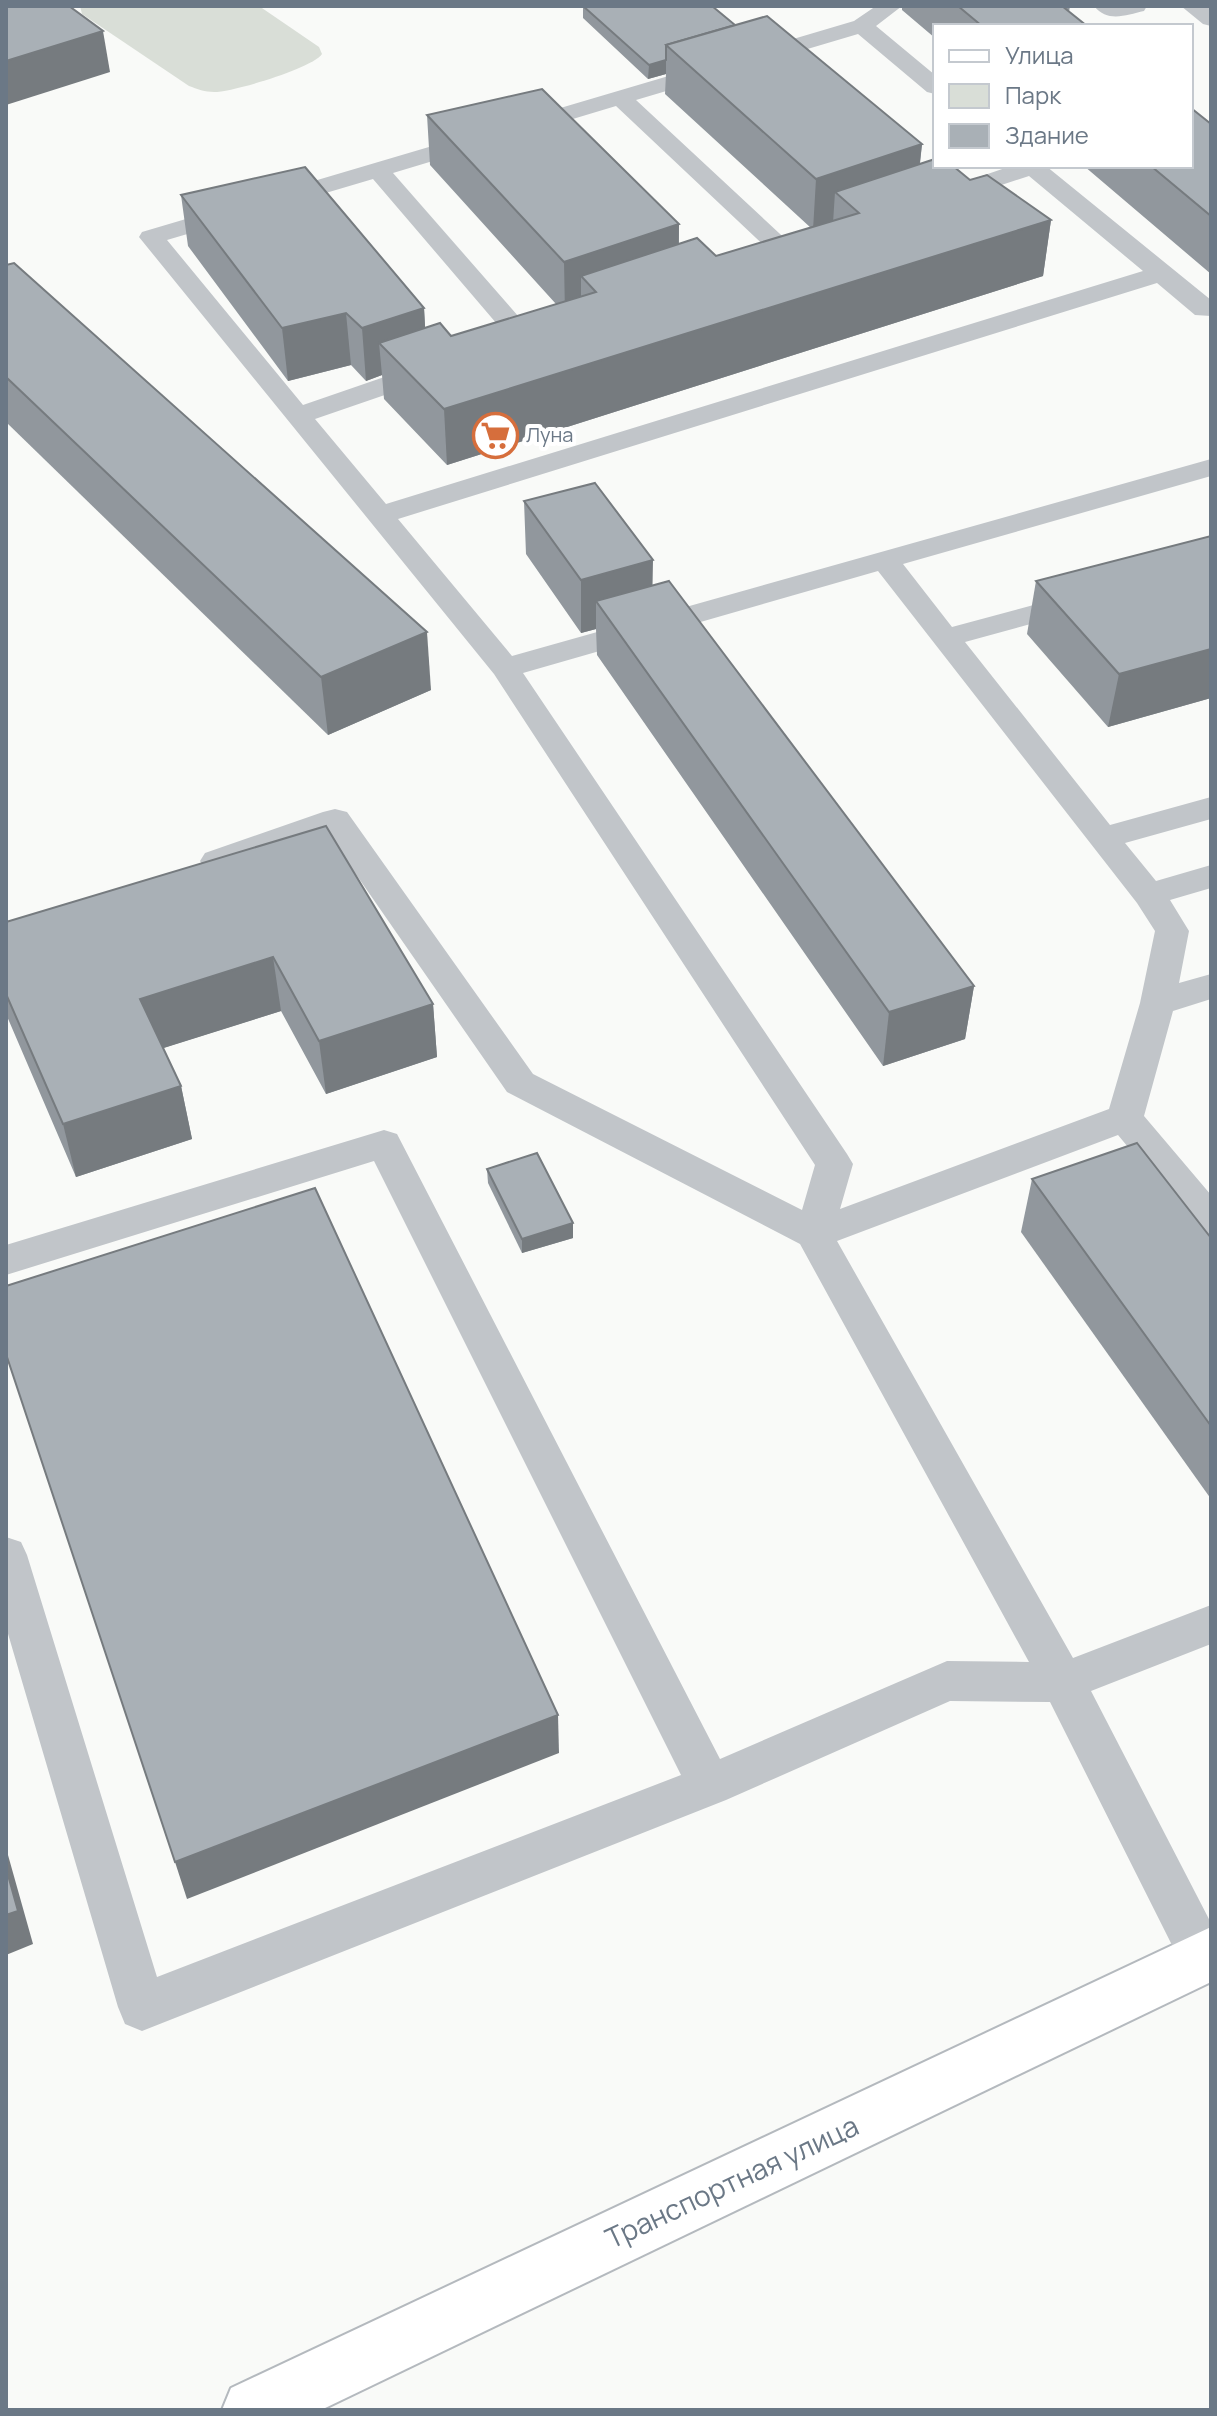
<svg xmlns="http://www.w3.org/2000/svg" width="1217" height="2416" font-family="Manrope,sans-serif">
	<rect width="100%" height="100%" fill="#f9faf8"/>
	<path fill="#d9ded7" d="M80 6H259L319 47 322 54C313 68 233 92 214 92 205 92 197 89 189 86L82 14Z"/>
	<g fill="none" stroke-linecap="round" stroke-linejoin="round">
		<defs>
			<polygon id="secondary" points="1211,1927 1211,1982 321,2410 222,2410 231,2388"/>
		</defs>
		<use href="#secondary" stroke="#b4b9be" stroke-width="4"/>
		<g fill="#c1c5c9" fill-rule="evenodd">
			<path d="M876 6H902L876 26 935 75V94L927 92 858 34 636 100 793 246 797 251 793 256H775L616 106 393 173 533 333 537 339 533 345H515L373 179 167 240 303 405 422 364H440L444 370 440 376 315 419 386 504 1143 271 1029 176 944 204 935 202 932 197 935 192 1011 166H1046L1211 300V316L1195 315 1157 283 398 519 512 656 1211 459V476L903 564 952 627 1078 593 1089 596 1093 602 1089 608 965 642 1110 825 1211 797V819L1125 843 1156 881 1211 865V888L1170 900 1189 931 1179 983 1211 974V999L1173 1011 1144 1116 1211 1195V1236L1198 1231 1118 1135 837 1241 1073 1658 1211 1605V1644L1091 1691 1211 1923V1977L1203 1980 1186 1973 1050 1702 950 1701 726 1800 142 2031 125 2024 118 2007 6 1627V1537L21 1542 27 1555 157 1977 681 1775 374 1161 6 1275V1245L384 1130 397 1134 720 1759 947 1661 1029 1662 800 1244 507 1092 328 834 229 869 217 872 205 869 200 861 205 853 323 812 335 809 347 812 533 1074 802 1210 815 1165 494 674 139 237 142 232 854 21ZM878 571 1137 903 1155 931 1140 1003 1109 1109 840 1209 853 1164 847 1154 523 673Z"/>
			<path d="M1094 6H1147L1144 11C1126 15 1108 23 1094 6Z"/>
			<polygon points="1181,6 1207,6 1211,9 1211,26 1203,24"/>
		</g>
		<use href="#secondary" fill="#fff" fill-rule="evenodd"/>
	</g>
	<g fill="#91979d">
		<polygon points="583,6 735,25 922,144 920,164 970,180 1051,220 1043,276 447,465 384,399 382,375 366,381 351,365 288,381 188,246 181,195 424,308 425,327 451,336 556,304 430,165 427,115 679,224 679,244 716,256 811,228 665,94 666,74 648,79 583,18"/>
		<polygon points="902,6 1070,6 1069,12 1087,26 935,26 935,38 902,10"/>
		<polygon points="1211,124 1211,274 1084,166 1191,166"/>
		<polygon points="6,265 431,690 328,735 6,422"/>
		<polygon points="524,501 653,586 974,986 965,1039 883,1066 597,655 596,629 581,633 526,554"/>
		<polygon points="1211,536 1211,698 1108,727 1027,634 1036,581"/>
		<polygon points="326,826 433,1004 437,1057 326,1094 281,1011 163,1048 181,1086 192,1139 76,1177 6,1014 6,922"/>
		<polygon points="487,1169 573,1238 522,1253 488,1183"/>
		<polygon points="1032,1179 1211,1238 1211,1499 1021,1232"/>
	</g>
	<g fill="#767b7f">
		<polygon points="103,31 110,72 6,105 6,61"/>
		<polygon points="666,60 666,74 648,79 649,65"/>
		<polygon points="922,144 916,195 835,192 833,223 813,230 816,179"/>
		<polygon points="1051,220 1043,276 447,465 444,409"/>
		<polygon points="679,224 678,275 596,292 581,276 581,308 565,314 564,262"/>
		<polygon points="424,308 427,360 379,343 382,375 366,381 362,328"/>
		<polygon points="346,313 351,365 288,381 282,328"/>
		<polygon points="653,560 652,613 596,601 596,629 581,633 581,580"/>
		<polygon points="427,632 431,690 328,735 321,677"/>
		<polygon points="1211,649 1211,698 1108,727 1119,674"/>
		<polygon points="273,957 281,1011 151,1052 140,999"/>
		<polygon points="974,986 965,1039 883,1066 889,1012"/>
		<polygon points="433,1004 437,1057 326,1094 319,1041"/>
		<polygon points="181,1086 192,1139 76,1177 63,1124"/>
		<polygon points="573,1223 573,1238 522,1253 522,1239"/>
		<polygon points="558,1715 559,1753 187,1899 175,1862"/>
		<polygon points="6,1848 33,1944 6,1955"/>
	</g>
	<g fill="#a9b0b6" stroke="#767b7f" stroke-width="2">
		<polygon points="6,6 69,6 103,31 6,61"/>
		<polygon points="583,6 712,6 735,25 666,45 666,60 649,65"/>
		<polygon points="958,6 1062,6 1087,26 982,26"/>
		<polygon points="767,16 922,144 816,179 666,45"/>
		<polygon points="542,89 679,224 564,262 427,115"/>
		<polygon points="1191,108 1211,124 1211,216 1151,166 1191,166"/>
		<polygon points="935,159 935,166 953,166 970,180 987,175 1051,220 444,409 379,343 440,323 451,336 596,292 581,276 697,238 716,256 859,213 835,192"/>
		<polygon points="305,167 424,308 362,328 346,313 282,328 181,195"/>
		<polygon points="14,263 427,632 321,677 6,377 6,265"/>
		<polygon points="595,483 653,560 581,580 524,501"/>
		<polygon points="1211,536 1211,649 1119,674 1036,581"/>
		<polygon points="669,581 974,986 889,1012 596,601"/>
		<polygon points="326,826 433,1004 319,1041 273,957 140,999 181,1086 63,1124 6,994 6,922"/>
		<polygon points="1137,1143 1211,1238 1211,1426 1032,1179"/>
		<polygon points="537,1153 573,1223 522,1239 487,1169"/>
		<polygon points="315,1188 558,1715 175,1862 6,1354 6,1286"/>
		<polygon points="6,1868 18,1911 6,1915"/>
	</g>
	<defs>
		<symbol id="supermarket-ring" viewBox="-11 -11 22 22"><circle r="9.5" fill="#fff" stroke="#d66e3c" stroke-width="1.5"/><path d="M-6-5.5h2.5l.6 2H6L4.5 2H-2.5L-4.4-4H-6ZM-1.5 3.2a1.3 1.3 0 1 0 .1 0ZM3 3.2a1.3 1.3 0 1 0 .1 0Z" fill="#d66e3c"/></symbol>
	</defs>
	<g fill-rule="evenodd">
		<use href="#supermarket-ring" x="470" y="410" width="51" height="51"/>
	</g>
	<g text-anchor="middle" stroke-width="8" stroke-linejoin="round" paint-order="stroke">
		<g font-size="20" fill="#6b7886" stroke="#fff" text-anchor="start">
			<text x="526" y="442">Луна</text>
		</g>
		<g font-size="28" fill="#6b7886" stroke="#fff">
			<text transform="translate(732 2182) rotate(-25)" y="10">Транспортная улица</text>
		</g>
	</g>
	<rect width="1217" height="2416" fill="none" stroke="#6b7886" stroke-width="16"/>
	<rect x="933" y="24" width="260" height="144" fill="#ffffff" stroke="#c4c9cf" stroke-width="2"/>
	<rect x="949" y="50" width="40" height="12" fill="#ffffff" stroke="#c4c9cf" stroke-width="2"/>
	<text x="1005" y="64" font-size="24" fill="#6b7886">Улица</text>
	<rect x="949" y="84" width="40" height="24" fill="#d9ded7" stroke="#c4c9cf" stroke-width="2"/>
	<text x="1005" y="104" font-size="24" fill="#6b7886">Парк</text>
	<rect x="949" y="124" width="40" height="24" fill="#a9b0b6" stroke="#c4c9cf" stroke-width="2"/>
	<text x="1005" y="144" font-size="24" fill="#6b7886">Здание</text>
</svg>
